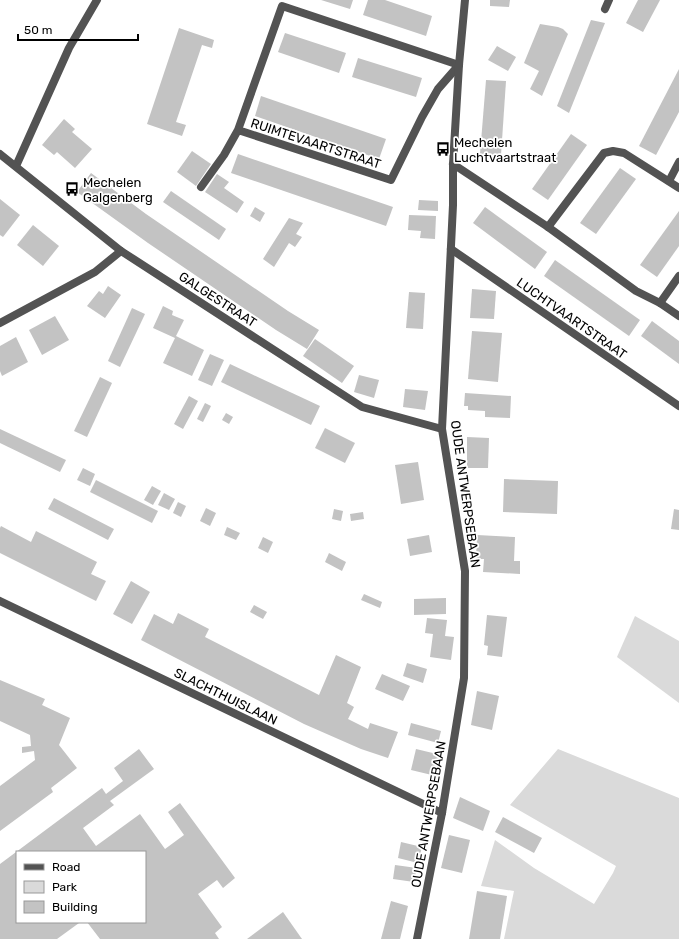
<svg xmlns="http://www.w3.org/2000/svg" width="679" height="939" font-family="Rubik,sans-serif">
	<rect width="100%" height="100%" fill="#fff"/>
	<g fill="#dadada">
		<polygon points="635,616 679,641 679,703 617,657"/>
		<polygon points="558,749 679,798 679,939 504,939 514,891 481,886 495,840 534,868 594,904 613,873 616,866 510,805"/>
	</g>
	<g fill="#c3c3c3">
		<polygon points="321,0 353,0 350,9"/>
		<polygon points="368,0 385,0 432,16 426,36 363,15"/>
		<polygon points="490,0 510,0 509,7 490,6"/>
		<polygon points="638,0 660,0 643,32 626,23"/>
		<polygon points="591,20 605,23 569,113 557,106"/>
		<polygon points="540,24 558,27 563,29 568,34 542,96 530,89 539,71 524,63"/>
		<polygon points="179,28 214,40 212,48 202,45 177,119 176,122 186,125 182,136 147,124"/>
		<polygon points="285,33 346,53 339,73 278,52"/>
		<polygon points="497,46 516,57 508,71 488,60"/>
		<polygon points="358,58 422,78 416,97 352,77"/>
		<polygon points="679,69 679,112 656,155 639,146"/>
		<polygon points="486,80 506,81 501,155 480,154"/>
		<polygon points="261,96 386,139 379,159 255,116"/>
		<polygon points="64,119 75,129 72,132 92,149 75,168 57,152 54,155 42,145"/>
		<polygon points="571,134 587,145 548,200 532,189"/>
		<polygon points="192,151 211,164 196,186 177,172"/>
		<polygon points="238,154 393,207 386,226 231,173"/>
		<polygon points="620,168 636,179 596,234 580,223"/>
		<polygon points="91,173 146,214 288,311 319,330 307,349 276,330 148,243 77,192"/>
		<polygon points="217,174 229,182 224,188 244,202 237,213 205,192"/>
		<polygon points="171,191 226,229 219,240 163,202"/>
		<polygon points="0,199 20,215 3,237 0,235"/>
		<polygon points="419,200 438,201 438,211 418,210"/>
		<polygon points="255,207 265,213 260,222 250,216"/>
		<polygon points="485,207 547,252 535,269 473,223"/>
		<polygon points="679,211 679,246 657,277 640,265"/>
		<polygon points="409,215 436,216 435,239 420,238 421,231 408,230"/>
		<polygon points="289,218 303,223 296,234 302,237 295,247 289,243 274,267 263,259"/>
		<polygon points="33,225 59,246 43,266 17,245"/>
		<polygon points="555,260 640,320 629,336 544,276"/>
		<polygon points="108,286 121,295 105,318 87,306 99,291 103,294"/>
		<polygon points="472,289 496,291 494,319 470,318"/>
		<polygon points="409,292 425,293 423,329 406,328"/>
		<polygon points="163,306 173,311 172,315 184,320 176,336 204,350 192,376 163,363 175,338 153,328"/>
		<polygon points="132,308 145,314 120,367 108,361"/>
		<polygon points="55,316 69,340 42,355 29,330"/>
		<polygon points="652,321 679,341 679,364 641,336"/>
		<polygon points="472,331 502,333 498,382 468,379"/>
		<polygon points="16,337 28,362 2,376 0,371 0,346"/>
		<polygon points="315,339 354,366 342,383 303,356"/>
		<polygon points="210,354 224,360 212,386 198,380"/>
		<polygon points="230,364 320,406 311,425 221,382"/>
		<polygon points="359,375 379,380 374,398 354,392"/>
		<polygon points="100,377 112,383 87,437 74,431"/>
		<polygon points="405,389 428,391 425,410 403,407"/>
		<polygon points="465,393 511,396 510,418 485,417 485,411 468,410 468,406 464,406"/>
		<polygon points="189,396 198,401 183,429 174,424"/>
		<polygon points="205,403 211,406 203,422 197,419"/>
		<polygon points="226,413 233,417 229,424 222,420"/>
		<polygon points="325,428 355,443 345,463 315,448"/>
		<polygon points="0,429 66,460 60,472 0,443"/>
		<polygon points="467,437 489,438 488,468 467,468"/>
		<polygon points="418,462 424,500 401,504 395,465"/>
		<polygon points="83,468 95,474 90,486 77,480"/>
		<polygon points="504,479 558,481 557,514 503,512"/>
		<polygon points="96,480 158,511 152,523 90,492"/>
		<polygon points="152,486 161,491 153,505 144,500"/>
		<polygon points="164,493 175,499 169,510 158,505"/>
		<polygon points="54,498 114,529 108,540 48,509"/>
		<polygon points="178,502 186,506 181,517 173,513"/>
		<polygon points="206,508 216,513 210,526 200,521"/>
		<polygon points="334,509 343,511 341,521 332,519"/>
		<polygon points="674,509 679,510 679,530 671,529"/>
		<polygon points="363,512 364,519 351,521 350,514"/>
		<polygon points="1,526 31,542 36,531 97,562 91,574 106,581 96,601 0,553 0,528"/>
		<polygon points="227,527 240,533 236,540 224,535"/>
		<polygon points="429,535 432,552 410,556 407,539"/>
		<polygon points="477,535 515,537 514,561 520,561 520,574 483,572 484,559 476,559"/>
		<polygon points="263,537 273,542 268,553 258,548"/>
		<polygon points="329,553 346,562 342,571 325,562"/>
		<polygon points="131,581 150,592 132,624 113,614"/>
		<polygon points="364,594 382,602 380,608 361,600"/>
		<polygon points="446,598 446,614 414,615 414,599"/>
		<polygon points="254,605 267,612 263,619 250,612"/>
		<polygon points="178,613 209,629 205,637 319,695 336,655 361,667 347,703 354,707 348,719 368,729 370,723 398,732 388,758 361,749 304,724 141,640 154,614 173,624"/>
		<polygon points="487,615 507,617 502,657 487,655 488,646 484,645"/>
		<polygon points="427,618 447,620 445,636 454,637 451,660 430,657 433,634 425,633"/>
		<polygon points="407,663 427,669 423,683 403,676"/>
		<polygon points="382,674 410,686 403,701 375,689"/>
		<polygon points="0,680 45,699 42,705 70,718 59,745 77,768 51,788 53,792 0,831 0,786 35,760 34,751 22,753 22,747 31,746 30,735 0,721"/>
		<polygon points="477,691 499,696 492,730 471,725"/>
		<polygon points="411,723 441,731 438,743 408,735"/>
		<polygon points="139,749 154,769 110,801 114,805 83,828 96,846 140,814 165,849 184,835 168,812 180,803 235,878 223,888 217,880 198,894 222,927 215,933 219,939 100,939 87,922 145,922 145,852 17,852 17,922 79,923 57,939 0,939 0,864 102,788 106,794 123,781 114,768"/>
		<polygon points="416,749 441,755 436,776 411,770"/>
		<polygon points="460,797 490,811 483,831 453,818"/>
		<polygon points="503,817 542,838 534,853 495,832"/>
		<polygon points="449,835 470,840 462,873 441,868"/>
		<polygon points="401,842 422,847 418,863 398,858"/>
		<polygon points="395,865 417,868 414,882 393,879"/>
		<polygon points="477,891 507,896 500,939 469,939"/>
		<polygon points="391,901 408,906 400,939 381,939"/>
		<polygon points="283,912 302,939 247,939"/>
	</g>
	<g fill="none" stroke-linecap="round" stroke-linejoin="round">
		<g stroke="#535353" stroke-width="8">
			<polyline points="16,166 69,48 97,0"/>
			<polyline points="451,249 679,406"/>
		</g>
		<g stroke="#535353" stroke-width="8">
			<polyline points="605,9 609,0"/>
			<polyline points="0,154 121,251 362,407 442,429"/>
			<polyline points="453,164 548,227 636,291 660,303 679,316"/>
			<polyline points="669,181 679,162"/>
			<polyline points="201,187 224,155 238,130 282,6 459,65 438,89 422,117 391,180 238,130"/>
			<polyline points="548,227 604,153 613,151 624,153 679,188"/>
			<polyline points="660,303 679,276"/>
			<polyline points="0,323 95,272 121,251"/>
			<polyline points="0,601 442,813"/>
			<polyline points="417,939 442,813 464,678 465,571 442,429 453,205 453,164 459,65 465,0"/>
		</g>
	</g>
	<defs>
		<symbol id="bus-bare" viewBox="-9 -9 18 18"><path d="M-5-6H5V4H4V6H2V4H-2V6H-4V4H-5ZM-3.5-4V0h7V-4ZM-3.5 1.2v1.5H-2V1.2ZM2 1.2v1.5H3.5V1.2Z" fill="#000" stroke="#fff" stroke-width="2.5" paint-order="stroke"/></symbol>
	</defs>
	<g fill-rule="evenodd">
		<use href="#bus-bare" x="433" y="139" width="20" height="20"/>
		<use href="#bus-bare" x="62" y="179" width="20" height="20"/>
	</g>
	<g text-anchor="middle" stroke-width="3.5" stroke-linejoin="round" paint-order="stroke">
		<g font-size="13" fill="#000" stroke="#fff" text-anchor="start">
			<text x="454" y="147">Mechelen<tspan x="454" dy="15">Luchtvaartstraat</tspan></text>
			<text x="83" y="187">Mechelen<tspan x="83" dy="15">Galgenberg</tspan></text>
		</g>
		<g font-size="13" fill="#000" stroke="#fff">
			<text transform="translate(316 143) rotate(18)" y="5">RUIMTEVAARTSTRAAT</text>
			<text transform="translate(218 299) rotate(33)" y="5">GALGESTRAAT</text>
			<text transform="translate(572 318) rotate(35)" y="5">LUCHTVAARTSTRAAT</text>
			<text transform="translate(466 494) rotate(82)" y="5">OUDE ANTWERPSEBAAN</text>
			<text transform="translate(226 696) rotate(26)" y="5">SLACHTHUISLAAN</text>
			<text transform="translate(428 814) rotate(-80)" y="5">OUDE ANTWERPSEBAAN</text>
		</g>
	</g>
	<rect x="16" y="851" width="130" height="72" fill="#ffffff" stroke="#999999"/>
	<rect x="24" y="864" width="20" height="6" fill="#535353" stroke="#999999"/>
	<text x="52" y="871" font-size="12" fill="#000000">Road</text>
	<rect x="24" y="881" width="20" height="12" fill="#dadada" stroke="#999999"/>
	<text x="52" y="891" font-size="12" fill="#000000">Park</text>
	<rect x="24" y="901" width="20" height="12" fill="#c3c3c3" stroke="#999999"/>
	<text x="52" y="911" font-size="12" fill="#000000">Building</text>
	<path d="M18 34v6h120v-6" fill="none" stroke="#000000" stroke-width="2"/>
	<text x="24" y="34" font-size="12" fill="#000000" stroke="#ffffff" stroke-width="3" paint-order="stroke">50 m</text>
</svg>
